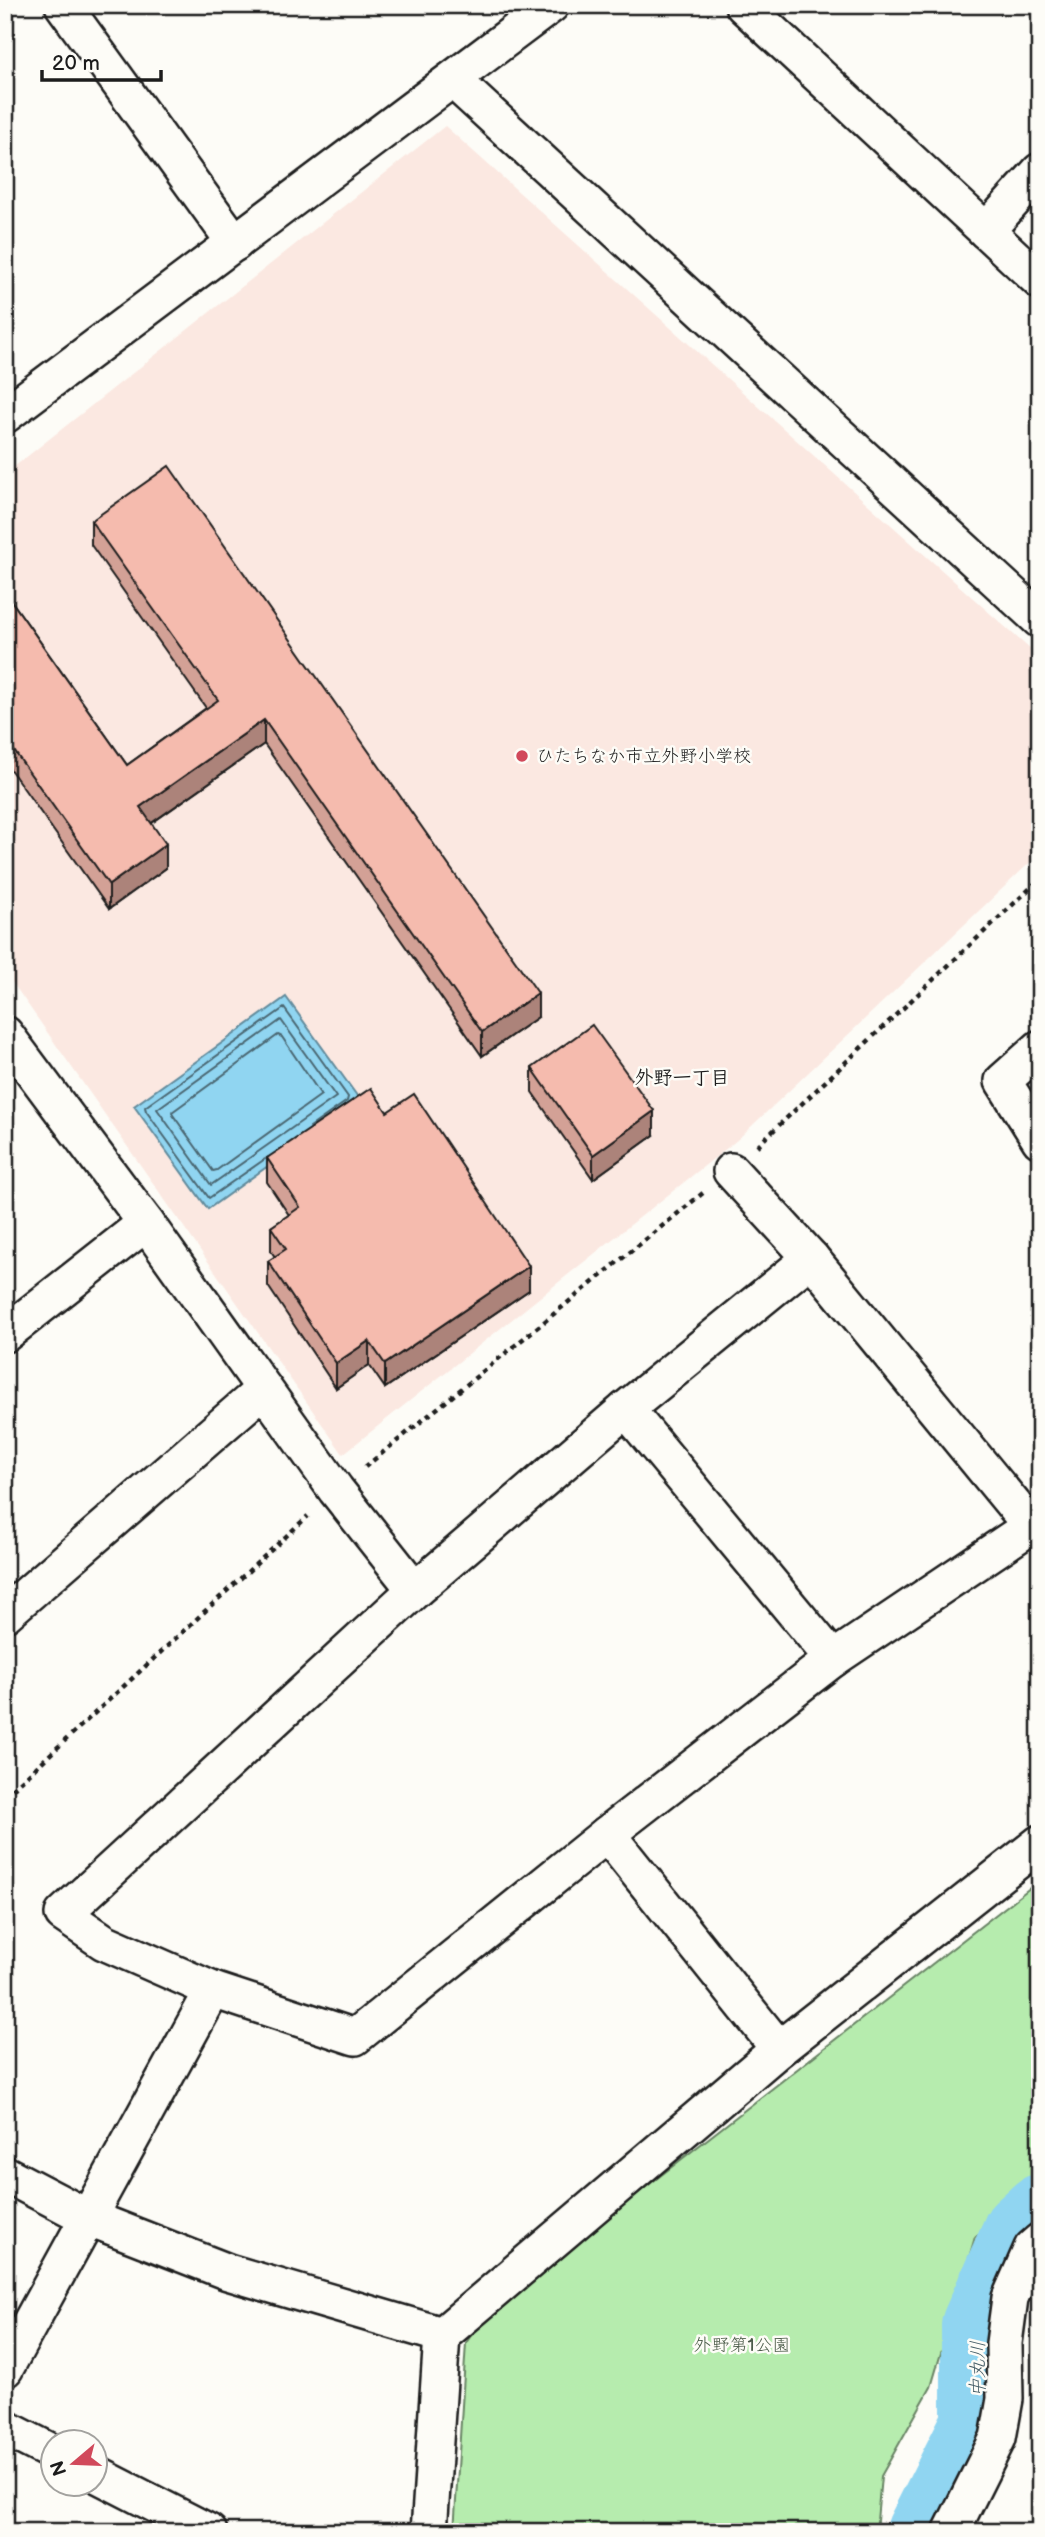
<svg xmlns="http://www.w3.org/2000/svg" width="1045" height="2537" font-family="'Balsamiq Sans','Klee One',sans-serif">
	<rect width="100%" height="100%" fill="#fdfcf7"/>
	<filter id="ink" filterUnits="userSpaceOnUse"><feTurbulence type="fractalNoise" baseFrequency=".0143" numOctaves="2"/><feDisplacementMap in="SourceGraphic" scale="14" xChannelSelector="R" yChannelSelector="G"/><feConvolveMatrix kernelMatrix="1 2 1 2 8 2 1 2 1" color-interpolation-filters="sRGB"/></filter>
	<g filter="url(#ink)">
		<polygon fill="#fbe8e1" points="445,126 1040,658 1040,853 737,1140 343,1454 5,972 5,474"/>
		<polygon fill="#b6ecae" stroke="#698465" stroke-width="2" points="1040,1880 1040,2175 975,2237 931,2387 881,2476 876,2532 454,2532 466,2343 488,2310"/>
		<polygon fill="#90d5f1" stroke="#628b9c" stroke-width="2" points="286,997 360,1100 208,1209 134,1106"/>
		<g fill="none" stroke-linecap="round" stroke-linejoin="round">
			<g stroke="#4a6671" stroke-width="2">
				<polygon points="281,1020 336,1097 211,1185 157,1109"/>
				<polygon points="278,1035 282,1037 321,1095 217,1170 213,1171 173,1115 172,1112"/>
				<polyline points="265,1159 209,1198 146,1111 145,1107 284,1008 348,1097 347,1101 310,1127"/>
			</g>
			<polyline stroke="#90d5f1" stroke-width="72" points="922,2532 977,2423 977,2325 1019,2229 1040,2210"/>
			<defs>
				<g id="street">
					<polyline points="63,5 235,243"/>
					<polyline points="743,5 1040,281"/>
					<polyline points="453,80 1040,620"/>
					<polyline points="986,231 1040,171"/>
					<polyline points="5,415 551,5"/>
					<polyline points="5,1034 146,1223 336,1490 415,1590"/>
					<polyline points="1040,1048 1003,1081 1040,1140"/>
					<polyline points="731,1171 811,1258 1031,1526"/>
					<polyline points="811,1258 626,1409 415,1590 63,1914 104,1942 213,1990 355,2037 607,1834 833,1659 1031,1526 1040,1523"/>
					<polyline points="5,1334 146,1223"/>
					<polyline points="626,1409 833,1659"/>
					<polyline points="5,1614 264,1389"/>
					<polyline points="607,1834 779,2049"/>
					<polyline points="5,2174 87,2217 228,2272 442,2335"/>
					<polyline points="5,2369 213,1990"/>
					<polyline points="5,2428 52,2452"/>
					<polyline points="94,2473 209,2532"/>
					<polyline points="429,2532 442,2335 779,2049 1040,1843"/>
					<polyline points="951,2532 998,2438 1005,2399 1004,2343 1010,2298 1032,2248 1040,2241"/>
				</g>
			</defs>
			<use href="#street" stroke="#1c1c1c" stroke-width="40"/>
			<g stroke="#1c1c1c" stroke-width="4.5" stroke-dasharray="5 5" stroke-linecap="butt">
				<polyline points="757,1146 1040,879"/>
				<polyline points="365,1467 703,1193"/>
				<polyline points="5,1796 308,1516"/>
			</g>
			<use href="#street" stroke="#fdfcf7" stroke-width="35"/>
		</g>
		<g fill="#d3a196" stroke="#1c1c1c" stroke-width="2">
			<polygon points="91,521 538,1017 482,1056 264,744 152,823 166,868 109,909 5,762 5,592 127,765 206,708 91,545"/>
			<polygon points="532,1068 654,1135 593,1179 532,1092"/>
			<polygon points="387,1112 529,1290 385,1388 369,1365 336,1388 268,1286 268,1261 275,1257 271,1251 271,1227 289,1215 267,1182 267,1158"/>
		</g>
		<g fill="#ac837a" stroke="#1c1c1c" stroke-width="2">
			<polygon points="264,720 264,744 140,831 140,807"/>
			<polygon points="166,844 166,868 109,909 109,885"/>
			<polygon points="538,993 538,1017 482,1056 482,1032"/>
			<polygon points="654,1111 654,1135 593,1179 593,1155"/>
			<polygon points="529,1266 529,1290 385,1388 385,1364"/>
			<polygon points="369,1341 369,1365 336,1388 336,1363"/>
		</g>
		<g fill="#f5bbae" stroke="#1c1c1c" stroke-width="2">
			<polygon points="169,466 538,993 482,1032 264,720 140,807 166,844 109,885 5,738 5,592 127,765 218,700 91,521"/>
			<polygon points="592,1025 654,1111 593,1155 532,1068"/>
			<polygon points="371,1088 387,1112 414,1094 529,1266 385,1364 369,1341 336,1363 268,1261 286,1249 271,1227 300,1207 267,1158"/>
		</g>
	</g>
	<circle fill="#d1495b" stroke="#fdfcf7" stroke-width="2.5" cx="522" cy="756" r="7"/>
	<g text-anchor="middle" stroke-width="5" stroke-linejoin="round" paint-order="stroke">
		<g font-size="18" fill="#1c1c1c" stroke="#fdfcf7" text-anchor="start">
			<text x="536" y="762">ひたちなか市立外野小学校</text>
		</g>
		<g font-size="18" fill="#4a5a48" stroke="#fdfcf7">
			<text x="742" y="2351">外野第1公園</text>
		</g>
		<g font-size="19" font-weight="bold" fill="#1c1c1c" stroke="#fdfcf7">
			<text x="682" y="1084">外野一丁目</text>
		</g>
		<g font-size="19" font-style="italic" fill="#455d67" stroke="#fdfcf7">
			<text transform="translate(977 2369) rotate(-90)" y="7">中丸川</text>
		</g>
	</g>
	<rect width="1045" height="2537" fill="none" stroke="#fdfcf7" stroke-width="28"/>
	<rect x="14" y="14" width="1017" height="2509" fill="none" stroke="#1c1c1c" stroke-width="2.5" filter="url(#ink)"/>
	<g transform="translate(74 2463) rotate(251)"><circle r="33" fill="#fdfcf7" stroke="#a3a29f" stroke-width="2"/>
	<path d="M0-5L12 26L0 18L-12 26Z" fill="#d1495b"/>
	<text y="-10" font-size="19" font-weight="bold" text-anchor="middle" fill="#1c1c1c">N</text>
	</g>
	<path d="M42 70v10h119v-10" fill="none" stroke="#1c1c1c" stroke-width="3.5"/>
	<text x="52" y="70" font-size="21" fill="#1c1c1c" stroke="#fdfcf7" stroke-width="5" paint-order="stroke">20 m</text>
</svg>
